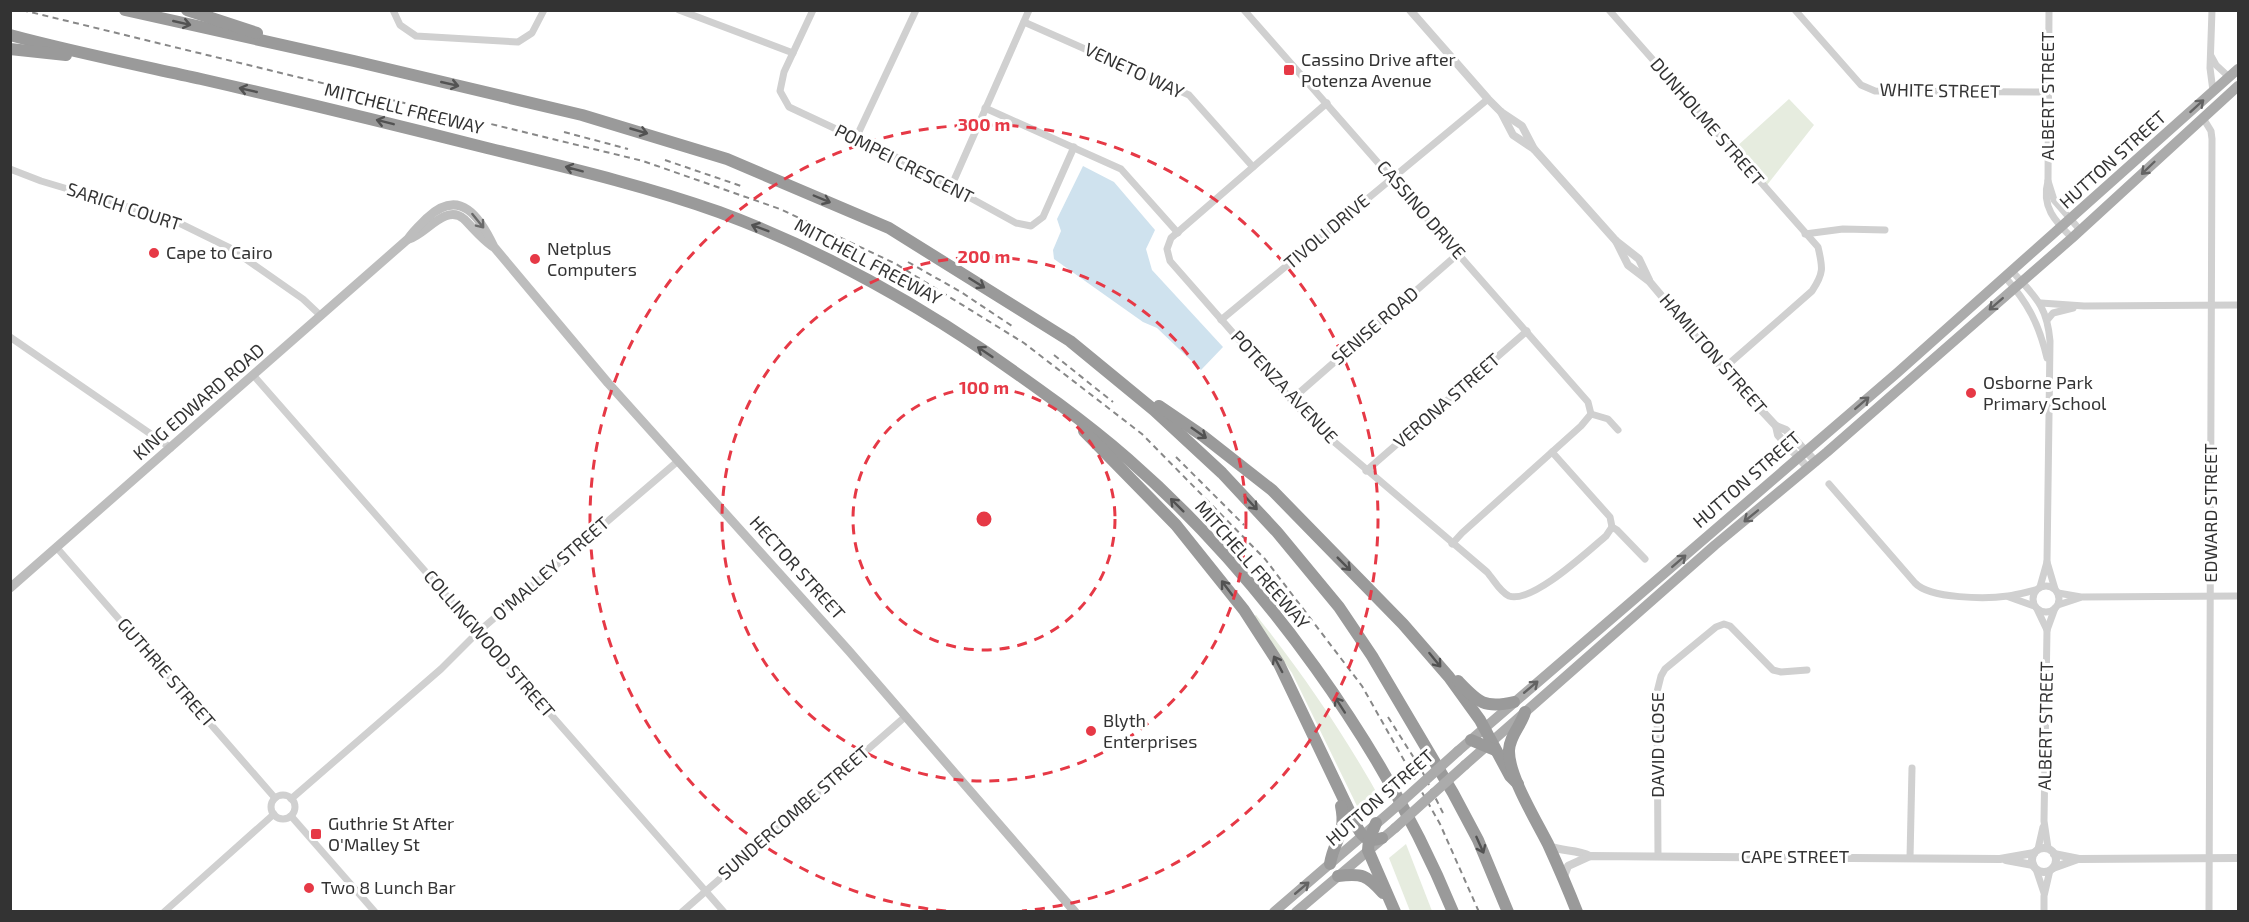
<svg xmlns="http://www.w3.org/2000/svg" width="2249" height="922" font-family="'Exo 2',sans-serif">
	<rect width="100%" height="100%" fill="#fff"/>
	<g fill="#e6ecdf">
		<polygon points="1789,99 1814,125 1767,185 1735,148"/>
		<path d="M1256 615C1304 675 1346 737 1383 804L1370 815 1357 806 1292 673 1253 617Z"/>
		<polygon points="1406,844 1432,911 1410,911 1389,858"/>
	</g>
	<polygon fill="#cfe2ee" points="1083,166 1114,182 1155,230 1146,249 1152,270 1223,347 1201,370 1157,328 1143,322 1054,259 1053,250 1061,231 1057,219"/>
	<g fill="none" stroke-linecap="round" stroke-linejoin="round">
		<g stroke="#d0d0d0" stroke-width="7">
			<polyline points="393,10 400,25 416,36 518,42 532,33 544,10"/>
			<polyline points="679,10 793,53"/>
			<polyline points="813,10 784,72 780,91 789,107 898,158 1016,223 1031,226 1043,217 1074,147"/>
			<polyline points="1244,10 1588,402 1591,414 1581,426 1462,533 1452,544"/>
			<path d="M1609 10 1818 247C1823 268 1824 273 1812 291L1723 369"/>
			<polyline points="1795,10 1861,85 1875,91 2048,92"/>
			<path d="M2049 10 2048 181C2041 207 2055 221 2072 238"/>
			<polyline points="2212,10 2210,68 2213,91"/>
			<polyline points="1024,22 1189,95 1253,167"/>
			<polyline points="2211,56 2216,65 2229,77"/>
			<path d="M1327 103 1171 238 1167 249 1170 261 1312 423 1487 572C1494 580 1500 592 1509 596 1532 604 1588 551 1606 536L1612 527 1610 517 1552 452"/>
			<polyline points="985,108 1121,169 1178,233"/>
			<polyline points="2203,118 2211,131 2212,139 2209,912"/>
			<polyline points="856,138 916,10"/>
			<polyline points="10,169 41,181 175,221 230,248 303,299 321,316"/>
			<polyline points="2048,181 2054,200 2080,230"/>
			<polyline points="951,187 1029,10"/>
			<polyline points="1805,234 1843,229 1885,230"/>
			<path d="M2012 271C2035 297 2047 305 2050 341L2047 562 2040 587"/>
			<path d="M2005 277C2028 303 2039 324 2047 358"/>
			<polyline points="2041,303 2084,306 2238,305"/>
			<polyline points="2048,319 2053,313 2073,308"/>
			<polyline points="1221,320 1488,99"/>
			<polyline points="10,337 171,448"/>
			<polyline points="254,376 724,912"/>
			<polyline points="1291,400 1459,253"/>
			<polyline points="1591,414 1608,419 1618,430"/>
			<polyline points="1366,471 1527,331"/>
			<path d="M1829 484 1915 583C1930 599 1987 599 2008 596 2017 595 2027 592 2036 590"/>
			<polyline points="1612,527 1617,530 1645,559"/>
			<polyline points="57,548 275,798"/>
			<polyline points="2047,562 2055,589"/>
			<circle cx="2046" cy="599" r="13"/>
			<polyline points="2058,593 2081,597 2238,596"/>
			<polyline points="2009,597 2034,606"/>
			<polyline points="2058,605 2079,598"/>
			<polyline points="2037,609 2047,630"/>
			<circle cx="283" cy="807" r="12"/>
			<polyline points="291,799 441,669 478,632 678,461"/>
			<polyline points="291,816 375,912"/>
			<polyline points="2048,848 2044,821 2047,630 2055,608"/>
			<polyline points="2038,849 2043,827"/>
			<polyline points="1658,856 1657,692 1661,676 1665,669 1716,627 1724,624 1730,626 1773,670 1781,672 1807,670"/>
			<polyline points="1910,858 1912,768"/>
			<polyline points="2036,869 2044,893"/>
			<polyline points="164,912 274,814"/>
			<polyline points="682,912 906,716"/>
			<polyline points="2044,912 2044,896 2050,870"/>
		</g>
		<g stroke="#d0d0d0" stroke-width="8">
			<polyline points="1410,10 1488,99 1501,112 1522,126 1534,149"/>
			<polyline points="1501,112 1513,135 1534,149 1616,241 1639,259 1649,280"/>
			<polyline points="1616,241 1628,265 1649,281 1723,369 1776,426 1786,430 1816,462"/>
			<polyline points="1776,426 1778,435 1808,468"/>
			<path d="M1549 846C1563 852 1576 849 1590 856"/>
			<circle cx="2044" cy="860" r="12"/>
			<polyline points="2054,854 2079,859 2238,858"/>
			<polyline points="2006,860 2033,865"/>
			<polyline points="2053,868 2078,859"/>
			<polyline points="1563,879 1568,866 1590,856 2000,859 2034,853"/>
		</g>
		<g stroke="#bdbdbd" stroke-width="9">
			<path d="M409 239C426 234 446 203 464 219 474 229 481 238 492 246"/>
			<path d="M10 588 408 239C413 231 420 225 427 218 460 187 480 217 494 247L608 383 849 651 1075 912"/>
		</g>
		<g stroke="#ababab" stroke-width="10">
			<polyline points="1458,751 1897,373 2238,69"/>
			<polyline points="1465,765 1715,545 1827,452 2072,238 2238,86"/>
			<polyline points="1274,912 1397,806"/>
			<polyline points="1296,912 1395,828"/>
		</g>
		<g stroke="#9a9a9a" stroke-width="12">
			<polyline points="125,10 354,61 582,115 727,159 889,228 1070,341 1154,410 1222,473 1277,532 1339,607 1372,656 1453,793 1478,840 1508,912"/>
			<polyline points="187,10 257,33"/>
			<path d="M10 35C73 52 138 65 201 79 297 101 392 124 487 148 565 167 643 185 719 212 814 247 902 295 986 352 1035 386 1083 420 1128 459 1262 576 1385 747 1453 912"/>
			<polyline points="10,49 66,55"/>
			<polyline points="1159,406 1203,436 1272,490 1403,624 1449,677 1480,720 1510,776 1518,784"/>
			<path d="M1084 431 1176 525 1244 610 1279 664 1357 827C1363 838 1369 843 1382 838"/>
			<path d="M1458 681C1478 702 1484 709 1514 702"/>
			<path d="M1525 712C1521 726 1510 735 1509 750 1508 775 1536 820 1548 844 1558 866 1568 889 1577 912"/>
			<polyline points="1471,740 1495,750"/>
			<polyline points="1376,823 1369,840 1368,850 1395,912"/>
			<path d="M1330 864C1334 839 1347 834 1341 806"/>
			<path d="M1338 876C1362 873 1367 875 1383 893"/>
		</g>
		<g stroke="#888" stroke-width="2" stroke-dasharray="6 4.5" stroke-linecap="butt">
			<polyline points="22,10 643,161 780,209 896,264 1024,343 1142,434 1265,559 1362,686 1440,824 1479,912"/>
			<polyline points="564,132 628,149"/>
			<polyline points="665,160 744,187"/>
			<polyline points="908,262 961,292 1015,328"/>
			<polyline points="1054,355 1113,402"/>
			<polyline points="1176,457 1244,525"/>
			<polyline points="1388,717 1421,769 1443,813"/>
		</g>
		<g stroke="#ababab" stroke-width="10">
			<polyline points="1397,806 1458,751"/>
			<polyline points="1395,828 1465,765"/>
		</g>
	</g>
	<defs><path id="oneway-shaft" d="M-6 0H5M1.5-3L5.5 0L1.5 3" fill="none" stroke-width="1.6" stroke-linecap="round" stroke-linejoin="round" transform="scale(1.5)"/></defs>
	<g stroke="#525252">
		<use href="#oneway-shaft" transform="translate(182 23) rotate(13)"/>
		<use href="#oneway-shaft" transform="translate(450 84) rotate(13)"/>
		<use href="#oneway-shaft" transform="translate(248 90) rotate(-167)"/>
		<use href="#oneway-shaft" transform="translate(385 122) rotate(-166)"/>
		<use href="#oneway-shaft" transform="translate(639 131) rotate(16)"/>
		<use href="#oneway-shaft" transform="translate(574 169) rotate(-165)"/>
		<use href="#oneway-shaft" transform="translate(822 199) rotate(23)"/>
		<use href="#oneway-shaft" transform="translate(760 228) rotate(-159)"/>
		<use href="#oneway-shaft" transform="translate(977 283) rotate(32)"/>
		<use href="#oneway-shaft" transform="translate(985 352) rotate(-146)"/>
		<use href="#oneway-shaft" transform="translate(1199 433) rotate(35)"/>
		<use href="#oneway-shaft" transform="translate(1251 503) rotate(47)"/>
		<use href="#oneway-shaft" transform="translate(1177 505) rotate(-135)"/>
		<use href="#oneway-shaft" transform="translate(1344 564) rotate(45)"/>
		<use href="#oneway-shaft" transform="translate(1227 588) rotate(-127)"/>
		<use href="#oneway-shaft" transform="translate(1435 660) rotate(51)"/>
		<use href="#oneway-shaft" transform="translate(1278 664) rotate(-118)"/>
		<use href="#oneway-shaft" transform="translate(1340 705) rotate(-123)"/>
		<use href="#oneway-shaft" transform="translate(1480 845) rotate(66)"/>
	</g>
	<g stroke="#636363">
		<use href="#oneway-shaft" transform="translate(2197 106) rotate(-42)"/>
		<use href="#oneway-shaft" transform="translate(2148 168) rotate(136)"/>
		<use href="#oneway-shaft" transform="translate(1996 304) rotate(139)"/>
		<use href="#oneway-shaft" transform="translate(1862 403) rotate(-41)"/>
		<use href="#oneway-shaft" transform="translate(1751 516) rotate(141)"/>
		<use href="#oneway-shaft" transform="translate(1679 561) rotate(-41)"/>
		<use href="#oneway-shaft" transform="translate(1531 687) rotate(-40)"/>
		<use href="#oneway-shaft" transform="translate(1302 888) rotate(-40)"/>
	</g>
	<use stroke="#6a6a6a" href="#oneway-shaft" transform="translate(478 221) rotate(51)"/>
	<g fill="none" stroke="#e63946" stroke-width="3" stroke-dasharray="10 8">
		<circle cx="984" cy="519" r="131"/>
		<circle cx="984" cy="519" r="262"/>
		<path d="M946 911A394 394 0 1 1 1022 911"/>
	</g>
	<g fill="#e63946" stroke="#fff" stroke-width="2">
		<rect x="1283" y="64" width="12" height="12" rx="3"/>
		<circle cx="154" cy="253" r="6"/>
		<circle cx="535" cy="259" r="6"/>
		<circle cx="1971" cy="393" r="6"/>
		<circle cx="1091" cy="731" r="6"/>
		<rect x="310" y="828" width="12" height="12" rx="3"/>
		<circle cx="309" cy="888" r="6"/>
	</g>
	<g text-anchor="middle" stroke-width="6" stroke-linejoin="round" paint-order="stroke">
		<g font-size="18" fill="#333" stroke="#fff" text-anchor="start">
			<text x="1301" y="66">Cassino Drive after<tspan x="1301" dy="21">Potenza Avenue</tspan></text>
			<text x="547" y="255">Netplus<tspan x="547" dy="21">Computers</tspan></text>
			<text x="166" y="259">Cape to Cairo</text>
			<text x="1983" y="389">Osborne Park<tspan x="1983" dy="21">Primary School</tspan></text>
			<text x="1103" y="727">Blyth<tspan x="1103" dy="21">Enterprises</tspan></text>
			<text x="328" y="830">Guthrie St After<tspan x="328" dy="21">O'Malley St</tspan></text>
			<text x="321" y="894">Two 8 Lunch Bar</text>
		</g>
		<g font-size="18" fill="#333" stroke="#fff">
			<text transform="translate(1134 71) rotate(25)" y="6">VENETO WAY</text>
			<text transform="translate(1940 91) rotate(1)" y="6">WHITE STREET</text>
			<text transform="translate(2048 96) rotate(-90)" y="6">ALBERT STREET</text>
			<text transform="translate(404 109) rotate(14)" y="6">MITCHELL FREEWAY</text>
			<text transform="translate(1707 122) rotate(49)" y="6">DUNHOLME STREET</text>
			<text transform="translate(2113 160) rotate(-42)" y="6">HUTTON STREET</text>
			<text transform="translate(904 164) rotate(27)" y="6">POMPEI CRESCENT</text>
			<text transform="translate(124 207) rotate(18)" y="6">SARICH COURT</text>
			<text transform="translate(1421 210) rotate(49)" y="6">CASSINO DRIVE</text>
			<text transform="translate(1327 232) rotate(-40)" y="6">TIVOLI DRIVE</text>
			<text transform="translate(868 262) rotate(28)" y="6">MITCHELL FREEWAY</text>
			<text transform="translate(1375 326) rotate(-41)" y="6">SENISE ROAD</text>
			<text transform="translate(1713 354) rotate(49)" y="6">HAMILTON STREET</text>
			<text transform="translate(1284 387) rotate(47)" y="6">POTENZA AVENUE</text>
			<text transform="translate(1447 401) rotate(-41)" y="6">VERONA STREET</text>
			<text transform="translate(199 402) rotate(-41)" y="6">KING EDWARD ROAD</text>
			<text transform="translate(1747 480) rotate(-41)" y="6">HUTTON STREET</text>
			<text transform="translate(2211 513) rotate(-90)" y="6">EDWARD STREET</text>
			<text transform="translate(1252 565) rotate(49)" y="6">MITCHELL FREEWAY</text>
			<text transform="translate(797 568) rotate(48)" y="6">HECTOR STREET</text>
			<text transform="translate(551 569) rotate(-41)" y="6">O'MALLEY STREET</text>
			<text transform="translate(489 644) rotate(49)" y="6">COLLINGWOOD STREET</text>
			<text transform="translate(166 673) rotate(49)" y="6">GUTHRIE STREET</text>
			<text transform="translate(2046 726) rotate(-89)" y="6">ALBERT STREET</text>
			<text transform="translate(1658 745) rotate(-90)" y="6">DAVID CLOSE</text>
			<text transform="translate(1380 798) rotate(-41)" y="6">HUTTON STREET</text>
			<text transform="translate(794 813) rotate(-41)" y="6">SUNDERCOMBE STREET</text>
			<text x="1795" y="863">CAPE STREET</text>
		</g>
	</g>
	<circle cx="984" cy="519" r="9" fill="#e63946" stroke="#fff" stroke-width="3"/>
	<g font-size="18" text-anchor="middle" font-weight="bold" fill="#e63946" stroke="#fff" stroke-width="6" stroke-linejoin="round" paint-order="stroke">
		<text x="984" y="131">300 m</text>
		<text x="984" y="263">200 m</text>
		<text x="984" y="394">100 m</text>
	</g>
	<rect width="2249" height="922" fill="none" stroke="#333333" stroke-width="24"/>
</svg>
